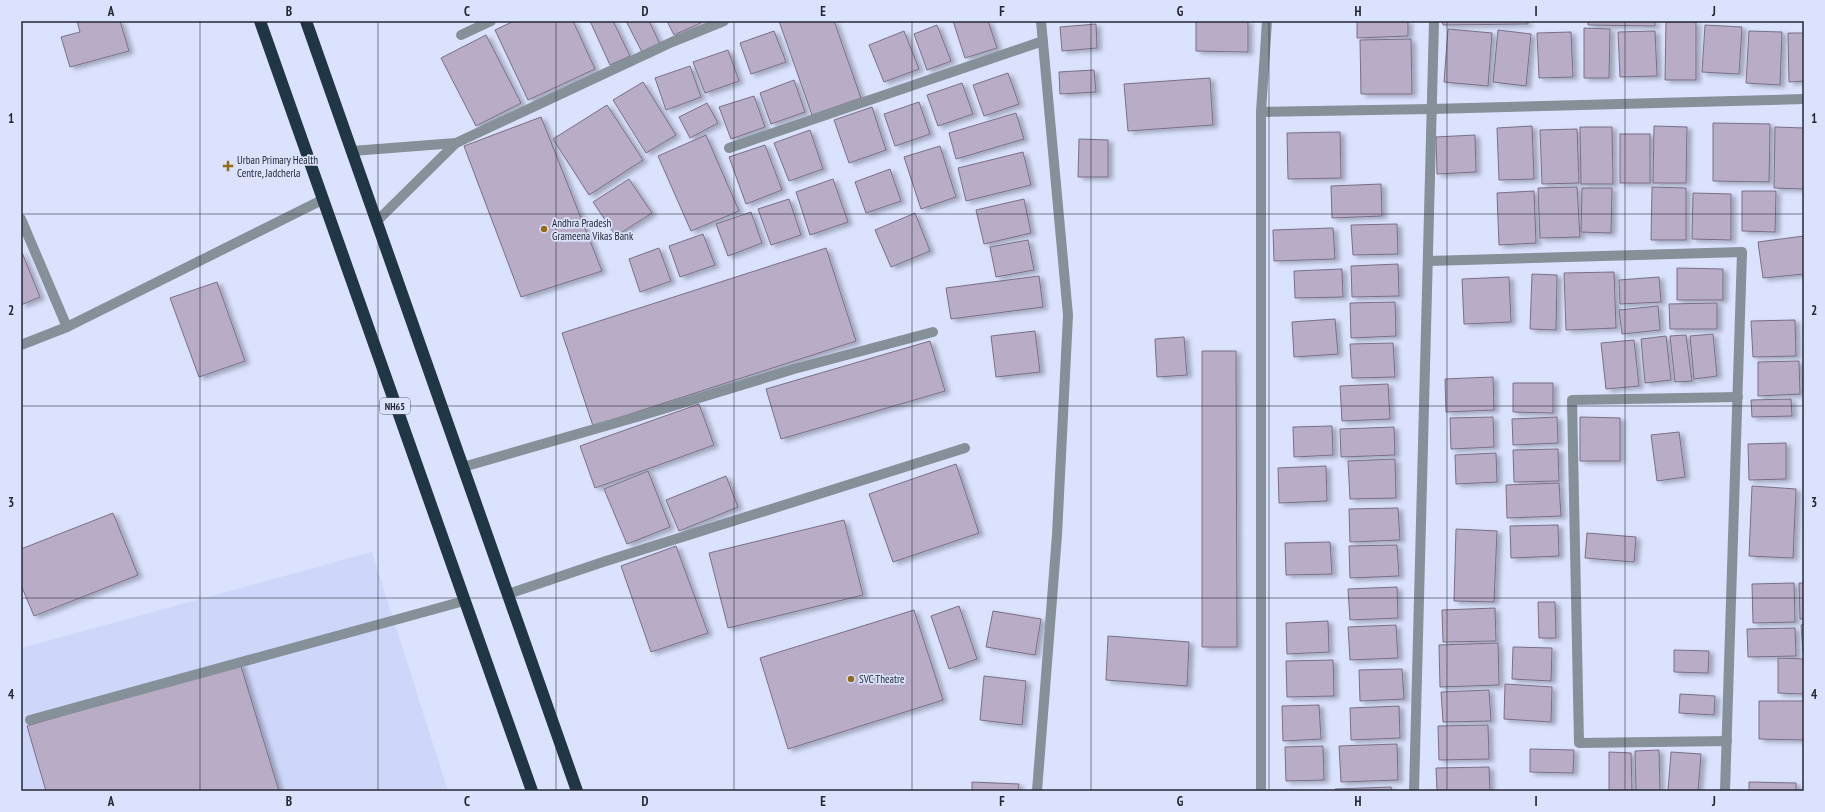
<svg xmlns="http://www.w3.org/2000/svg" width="1825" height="812" font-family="'PT Sans Narrow',sans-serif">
	<defs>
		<filter id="shadow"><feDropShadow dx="4.5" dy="2.5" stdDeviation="2" flood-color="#0004"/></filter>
	</defs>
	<rect width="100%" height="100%" fill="#dae2fe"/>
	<polygon fill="#ced7fa" points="372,552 448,791 21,791 21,648"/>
	<g fill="#b8acc6" stroke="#7a6f87" filter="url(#shadow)">
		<polygon points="77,21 120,21 129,51 70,67 61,37 80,32"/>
		<polygon points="514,21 573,21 595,69 528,100 495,30"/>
		<polygon points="590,21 613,21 630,56 610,65"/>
		<polygon points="626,21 649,21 660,44 643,54"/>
		<polygon points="667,21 705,21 674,35"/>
		<polygon points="779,21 834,21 861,98 812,115"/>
		<polygon points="953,21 988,21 997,48 965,58"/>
		<polygon points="1196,21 1248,21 1248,52 1196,51"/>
		<polygon points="1357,21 1408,21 1408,36 1357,38"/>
		<polygon points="1442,21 1528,21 1528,24 1443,25"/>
		<polygon points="1588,21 1655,21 1655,26 1588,25"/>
		<polygon points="1666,22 1696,22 1696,80 1665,80"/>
		<polygon points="1096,24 1097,48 1062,51 1060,27"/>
		<polygon points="937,25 951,61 927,70 914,34"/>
		<polygon points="1705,25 1742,27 1739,74 1702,72"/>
		<polygon points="1584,28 1610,29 1609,78 1584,78"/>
		<polygon points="1448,29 1492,33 1488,86 1444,82"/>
		<polygon points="1498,30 1531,34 1526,86 1493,82"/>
		<polygon points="774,31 786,62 751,74 740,43"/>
		<polygon points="904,31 919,69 884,82 869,45"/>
		<polygon points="1655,31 1657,76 1620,77 1618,32"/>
		<polygon points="1749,31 1782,32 1780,85 1746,83"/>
		<polygon points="1571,32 1573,77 1539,78 1537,33"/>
		<polygon points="1788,33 1804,33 1804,81 1789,82"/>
		<polygon points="486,35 521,103 476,126 441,58"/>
		<polygon points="1411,39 1412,94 1361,94 1360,40"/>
		<polygon points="728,50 739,81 705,93 693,62"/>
		<polygon points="690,66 701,97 666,110 655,78"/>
		<polygon points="1094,70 1096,92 1060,94 1059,72"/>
		<polygon points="1008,73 1019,104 984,116 973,85"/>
		<polygon points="1210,78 1213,125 1128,131 1124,84"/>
		<polygon points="794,80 805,112 771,124 760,93"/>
		<polygon points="643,82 676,135 646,153 613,100"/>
		<polygon points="962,83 973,114 938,126 927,95"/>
		<polygon points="754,96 765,127 731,139 719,107"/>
		<polygon points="919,102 930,134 895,146 884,114"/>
		<polygon points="707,103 718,123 690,138 679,117"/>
		<polygon points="607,105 643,160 589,195 553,139"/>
		<polygon points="872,107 886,150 849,163 834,120"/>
		<polygon points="1016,113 1024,139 956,159 949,133"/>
		<polygon points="541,117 602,271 521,297 464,146"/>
		<polygon points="1713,123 1770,124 1769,182 1713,181"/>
		<polygon points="1532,126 1534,179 1499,180 1497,128"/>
		<polygon points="1654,126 1687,127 1686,183 1653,183"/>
		<polygon points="1580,127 1612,127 1613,184 1581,184"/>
		<polygon points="1775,127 1804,128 1804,189 1774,188"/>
		<polygon points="1577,129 1579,183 1542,184 1540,130"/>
		<polygon points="810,130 823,169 789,181 774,143"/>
		<polygon points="1340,132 1341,178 1288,179 1287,133"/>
		<rect x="1620" y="134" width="30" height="49"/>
		<polygon points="706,135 739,211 691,231 658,156"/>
		<polygon points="1475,135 1476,172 1437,174 1436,137"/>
		<polygon points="1079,139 1108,140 1108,177 1078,177"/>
		<polygon points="765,145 782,190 746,204 729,157"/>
		<polygon points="940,146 956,197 921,209 904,157"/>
		<polygon points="1023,152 1031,185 966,201 958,168"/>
		<polygon points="890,169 901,201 866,213 855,182"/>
		<polygon points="629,179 652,213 616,236 593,202"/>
		<polygon points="833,179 848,222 810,235 796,192"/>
		<polygon points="1381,184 1382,216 1332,218 1331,186"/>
		<polygon points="1577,187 1580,237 1540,238 1538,188"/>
		<polygon points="1652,187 1686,188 1686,240 1651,240"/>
		<polygon points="1582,188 1612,188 1611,233 1581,232"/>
		<polygon points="1534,191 1536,243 1499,245 1497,193"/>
		<polygon points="1742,191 1776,191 1775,232 1742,231"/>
		<polygon points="1693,193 1731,194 1731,240 1692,239"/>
		<polygon points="789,199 801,235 771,245 758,209"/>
		<polygon points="1024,199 1031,233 984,244 976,210"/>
		<polygon points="751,212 762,243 728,256 716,224"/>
		<polygon points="915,213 930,251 891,267 875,230"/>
		<polygon points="1397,224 1398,254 1353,255 1351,225"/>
		<polygon points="1333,228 1335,259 1274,261 1273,230"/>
		<polygon points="703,234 715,265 680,277 669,246"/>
		<polygon points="1804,236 1804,274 1763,278 1758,242"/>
		<polygon points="1028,240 1034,270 996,277 990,247"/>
		<polygon points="659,248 671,281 640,292 629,259"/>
		<polygon points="826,248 856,341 593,426 562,333"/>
		<polygon points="21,250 40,297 21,305"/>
		<polygon points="1398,264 1399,296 1352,297 1351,266"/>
		<polygon points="1677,268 1723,269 1723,300 1677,300"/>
		<polygon points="1342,269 1343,297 1295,298 1294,271"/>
		<polygon points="1614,272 1616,328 1566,330 1564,273"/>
		<polygon points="1532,274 1557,275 1556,330 1530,329"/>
		<polygon points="1039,276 1043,307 951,319 946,288"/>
		<polygon points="1509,277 1511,322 1464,324 1462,279"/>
		<polygon points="1659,277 1661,302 1620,304 1619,280"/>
		<polygon points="217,282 245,361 199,377 170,298"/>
		<polygon points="1395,302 1396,336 1351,338 1350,303"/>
		<polygon points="1717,303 1717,329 1670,329 1669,304"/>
		<polygon points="1658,306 1660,330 1622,334 1619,310"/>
		<polygon points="1335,319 1338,354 1294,357 1292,322"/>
		<polygon points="1795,320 1796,356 1753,357 1751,321"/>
		<polygon points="1035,331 1040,372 996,377 991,336"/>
		<polygon points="1713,334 1717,376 1694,379 1690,336"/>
		<polygon points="1686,335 1692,381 1675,382 1670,336"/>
		<polygon points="1666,336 1671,380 1645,383 1641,339"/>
		<polygon points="1184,337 1187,375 1157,377 1155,339"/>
		<polygon points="1634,340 1639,386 1606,389 1601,343"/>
		<polygon points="930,341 945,391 781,439 766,389"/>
		<polygon points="1393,343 1395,377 1352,378 1350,344"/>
		<polygon points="1202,351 1236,351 1237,647 1202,647"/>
		<polygon points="1799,361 1800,394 1758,396 1758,362"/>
		<polygon points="1493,377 1494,410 1446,412 1445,379"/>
		<polygon points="1513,383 1553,383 1553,413 1513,412"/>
		<polygon points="1388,384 1390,419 1342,421 1340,386"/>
		<polygon points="1791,399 1792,416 1752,417 1751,400"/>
		<polygon points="699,404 714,445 595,488 580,446"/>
		<polygon points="1493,417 1494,447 1451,449 1450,418"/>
		<polygon points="1557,417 1558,443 1513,445 1512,419"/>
		<polygon points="1580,417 1620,418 1620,461 1580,461"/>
		<polygon points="1332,426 1333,455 1294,457 1293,427"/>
		<polygon points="1394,427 1395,455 1341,457 1340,429"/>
		<polygon points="1679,432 1685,477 1657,481 1651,435"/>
		<polygon points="1786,443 1786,479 1749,480 1748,444"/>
		<polygon points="1558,449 1559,481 1514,482 1513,450"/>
		<polygon points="1496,453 1497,482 1456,484 1455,455"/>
		<polygon points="1395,459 1396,498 1350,499 1348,461"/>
		<polygon points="956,464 979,533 893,562 869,494"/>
		<polygon points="1326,466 1327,501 1279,503 1278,468"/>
		<polygon points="648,471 670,527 627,544 604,489"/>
		<polygon points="726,476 738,507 679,531 666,500"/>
		<polygon points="1559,483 1561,516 1507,518 1506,485"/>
		<polygon points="1752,486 1796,489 1793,558 1749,556"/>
		<polygon points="1398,508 1400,540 1350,542 1349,509"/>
		<polygon points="113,513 138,575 34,616 21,585 21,549"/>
		<polygon points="844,520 863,595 728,628 709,553"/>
		<polygon points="1558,525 1559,556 1511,558 1510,526"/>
		<polygon points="1456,529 1497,531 1494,602 1454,601"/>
		<polygon points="1587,533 1636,537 1634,562 1585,558"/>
		<polygon points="1330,542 1332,574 1286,575 1285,543"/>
		<polygon points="1397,545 1399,576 1350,578 1349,546"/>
		<polygon points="676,546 708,633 651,652 621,566"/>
		<polygon points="1794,583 1795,622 1753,623 1752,584"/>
		<polygon points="1799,583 1804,583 1804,619 1800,619"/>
		<polygon points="1397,587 1398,618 1350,620 1348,589"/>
		<polygon points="1538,602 1555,602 1556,638 1539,638"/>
		<polygon points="959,606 977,659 949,669 931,616"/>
		<polygon points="1495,608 1496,641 1443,642 1442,610"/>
		<polygon points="914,610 943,700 788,749 760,658"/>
		<polygon points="993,611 1041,619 1035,655 986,647"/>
		<polygon points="1328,621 1329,652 1287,654 1286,623"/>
		<polygon points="1804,624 1804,653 1803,653 1801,625"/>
		<polygon points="1396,625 1398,658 1350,660 1348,627"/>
		<polygon points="1795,628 1796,656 1748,657 1747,629"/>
		<polygon points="1108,636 1189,642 1187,686 1106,680"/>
		<polygon points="1498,643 1499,685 1440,687 1439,645"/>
		<polygon points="1513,647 1552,648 1551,681 1512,679"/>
		<polygon points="1674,650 1709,651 1708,673 1674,672"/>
		<polygon points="1778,658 1804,659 1804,694 1778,693"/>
		<polygon points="1333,660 1334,696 1287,697 1286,661"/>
		<polygon points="240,663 279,791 46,791 27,726"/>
		<polygon points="1402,669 1404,699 1360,701 1359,670"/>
		<polygon points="984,676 1026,681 1022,725 980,720"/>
		<polygon points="1505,684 1552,687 1551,722 1504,719"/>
		<polygon points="1489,690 1491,721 1443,722 1441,692"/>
		<polygon points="1680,694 1715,696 1714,715 1679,713"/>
		<polygon points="1759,701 1804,701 1804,740 1759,739"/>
		<polygon points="1319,705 1321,739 1283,741 1282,706"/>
		<polygon points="1399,706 1400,738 1351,740 1350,708"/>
		<polygon points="1488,725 1489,759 1439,760 1438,726"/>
		<polygon points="1397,744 1398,780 1341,782 1339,746"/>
		<polygon points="1323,746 1324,780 1286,781 1285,747"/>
		<polygon points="1530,749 1574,750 1573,773 1530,772"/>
		<polygon points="1659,750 1660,791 1636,791 1635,751"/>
		<polygon points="1609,752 1631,753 1632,791 1609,791"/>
		<polygon points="1671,752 1701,754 1698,791 1668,791"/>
		<polygon points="1489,767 1490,791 1437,791 1436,768"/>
		<polygon points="972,782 1019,784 1018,791 972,791"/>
		<polygon points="1749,782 1796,783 1796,791 1749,791"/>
		<polygon points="1391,787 1392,791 1335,791 1335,789"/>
	</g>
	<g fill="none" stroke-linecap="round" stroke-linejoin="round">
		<g stroke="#859098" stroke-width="10">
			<polyline points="461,35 491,21"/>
			<polyline points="1261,112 1431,109 1804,99"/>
			<polyline points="729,148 1043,41"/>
			<polyline points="352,151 456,143"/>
			<polyline points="21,219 67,327"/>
			<polyline points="377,221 456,143 672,42 724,21"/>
			<polyline points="1428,261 1742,252 1725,791"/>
			<polyline points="21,345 67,327 322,200"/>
			<polyline points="463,467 640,416 794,369 933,332"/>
			<polyline points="508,594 606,561 965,448"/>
			<polyline points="30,720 464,601"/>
			<polyline points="1727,741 1579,743 1572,400 1738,397"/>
			<polyline points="1037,791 1057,535 1068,315 1041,21"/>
			<polyline points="1261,791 1261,112 1267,21"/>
			<polyline points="1414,791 1434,21"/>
		</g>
		<g stroke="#203645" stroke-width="12">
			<polyline points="260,21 532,791"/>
			<polyline points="306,21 577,791"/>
		</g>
	</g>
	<path fill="none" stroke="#252832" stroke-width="1" stroke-opacity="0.55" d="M200 21V791M378 21V791M556 21V791M734 21V791M912 21V791M1091 21V791M1269 21V791M1447 21V791M1625 21V791M21 214H1804M21 406H1804M21 598H1804"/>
	<g fill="#976a18" stroke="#dae2fe" stroke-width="1.5">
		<path d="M226 160h4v4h4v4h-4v4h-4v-4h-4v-4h4z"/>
		<circle cx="544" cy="229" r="4"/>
		<circle cx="851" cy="679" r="4"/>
	</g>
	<g text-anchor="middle" stroke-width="3.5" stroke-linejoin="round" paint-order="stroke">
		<rect fill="#dae2fe" stroke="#5b606f" stroke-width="1" x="380" y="398" width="30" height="16" rx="3"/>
		<g font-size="10" font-weight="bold" fill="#252832">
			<text x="395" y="410">NH65</text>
		</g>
		<g font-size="11" fill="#252832" stroke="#dae2fe" text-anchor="start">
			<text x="237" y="164">Urban Primary Health<tspan x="237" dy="13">Centre, Jadcherla</tspan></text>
			<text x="552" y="227">Andhra Pradesh<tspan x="552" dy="13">Grameena Vikas Bank</tspan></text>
			<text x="859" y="683">SVC Theatre</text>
		</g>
	</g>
	<rect width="1825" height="812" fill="none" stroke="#dae2fe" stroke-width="44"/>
	<rect x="22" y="22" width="1781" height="768" fill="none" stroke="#252832" stroke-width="1.5"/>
	<g font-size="13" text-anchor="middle" font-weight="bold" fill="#252832">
		<text x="111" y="16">A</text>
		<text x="289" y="16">B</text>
		<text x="467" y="16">C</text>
		<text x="645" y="16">D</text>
		<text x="823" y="16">E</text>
		<text x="1002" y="16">F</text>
		<text x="1180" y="16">G</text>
		<text x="1358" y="16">H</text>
		<text x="1536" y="16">I</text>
		<text x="1714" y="16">J</text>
		<text x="11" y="123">1</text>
		<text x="1814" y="123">1</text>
		<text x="11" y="315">2</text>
		<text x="1814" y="315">2</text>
		<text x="11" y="507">3</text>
		<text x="1814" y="507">3</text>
		<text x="11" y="699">4</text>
		<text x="1814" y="699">4</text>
		<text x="111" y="806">A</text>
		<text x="289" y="806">B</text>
		<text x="467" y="806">C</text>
		<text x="645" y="806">D</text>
		<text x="823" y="806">E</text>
		<text x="1002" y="806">F</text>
		<text x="1180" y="806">G</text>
		<text x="1358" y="806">H</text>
		<text x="1536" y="806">I</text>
		<text x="1714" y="806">J</text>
	</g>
</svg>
